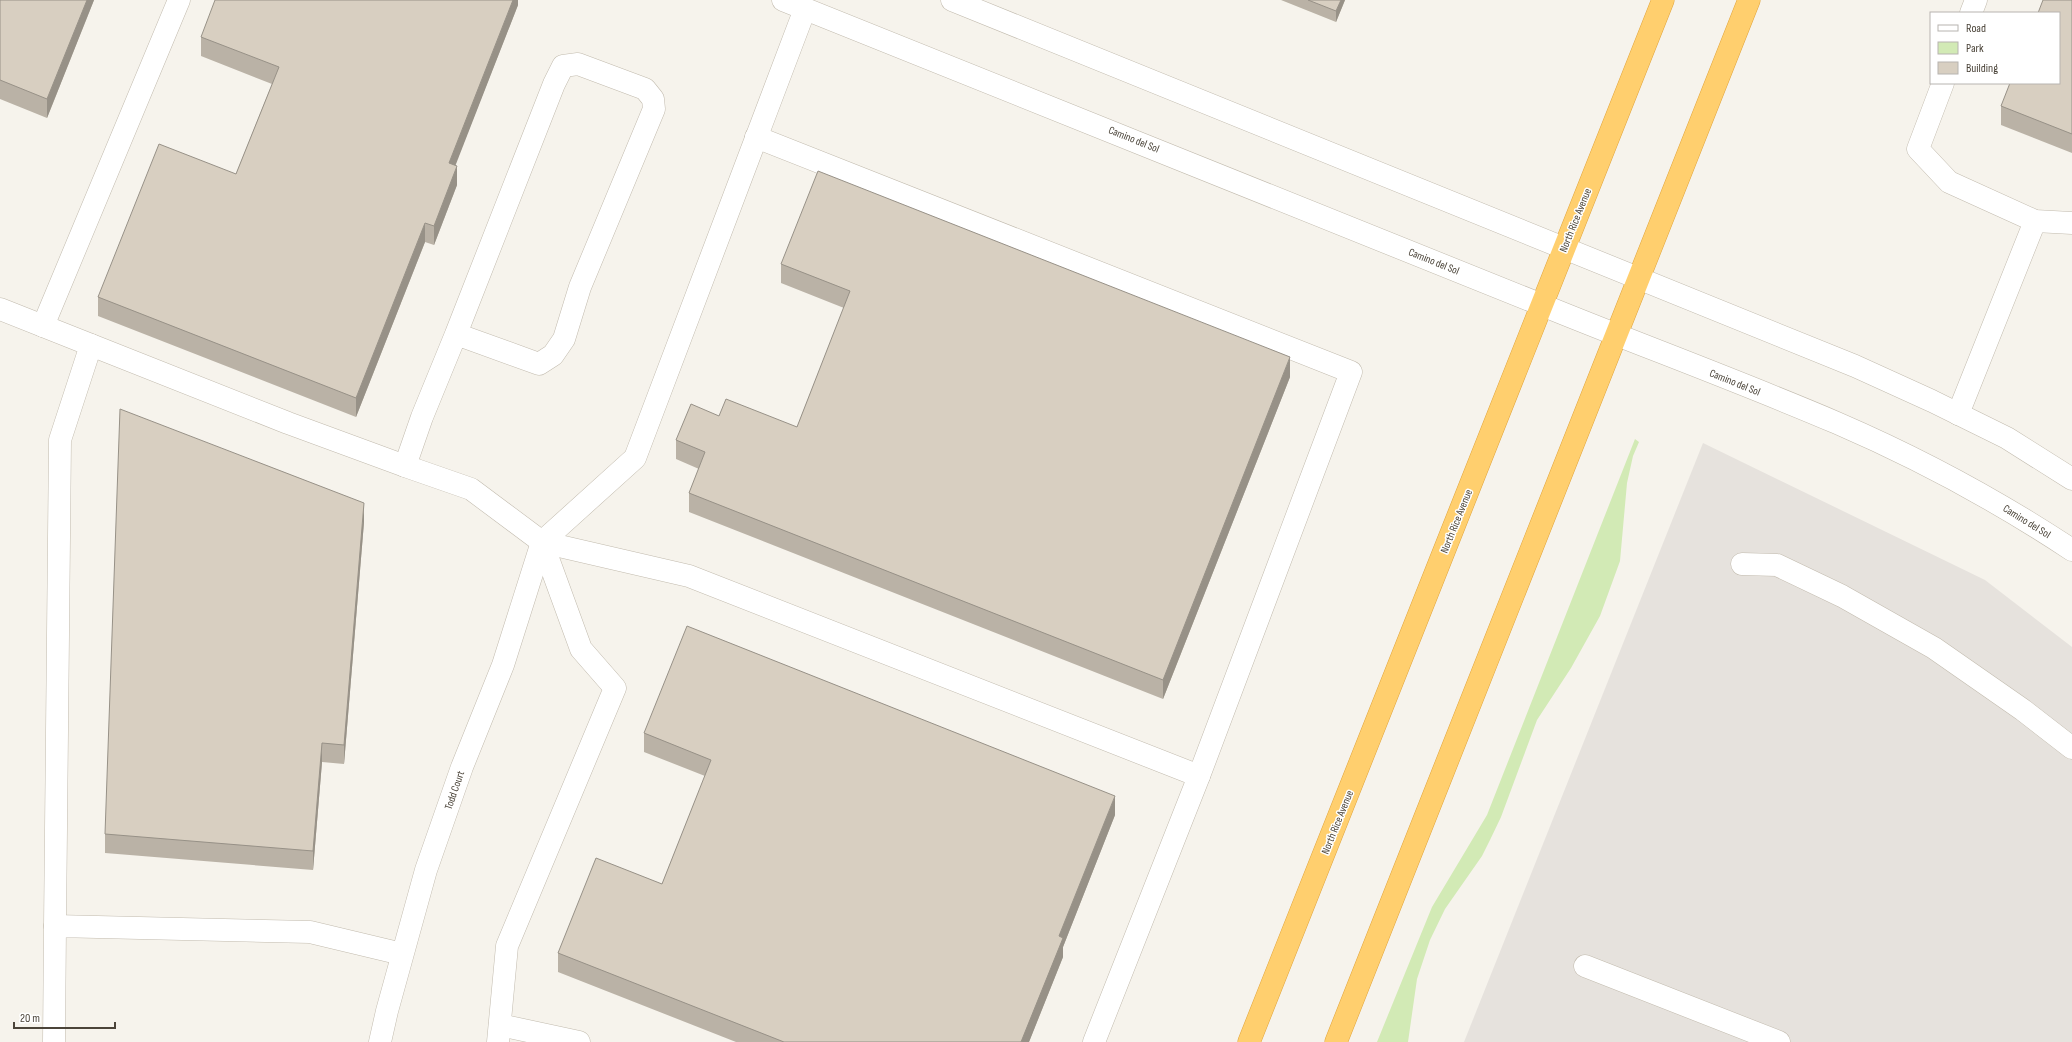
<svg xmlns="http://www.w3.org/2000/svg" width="2072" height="1042" font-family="'Sofia Sans Condensed',sans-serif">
	<rect width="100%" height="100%" fill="#f6f3ec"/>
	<polygon fill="#e6e2dd" points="1703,443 1985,580 2072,647 2072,1042 1464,1042"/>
	<polygon fill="#d2eab5" points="1635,439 1639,442 1633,456 1627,483 1620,561 1600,616 1571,668 1537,720 1501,817 1490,840 1482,856 1445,909 1430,940 1417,979 1408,1042 1377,1042 1432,907 1487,815"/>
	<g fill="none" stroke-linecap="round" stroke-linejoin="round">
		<defs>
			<g id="minor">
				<path d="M783 0C1036 101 1289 203 1542 305 1640 345 1739 381 1837 423 1918 458 1998 501 2072 550"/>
				<polyline points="952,0 1855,366 1932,401 2007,438 2072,479"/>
				<polyline points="1971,13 1976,0"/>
				<polyline points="1943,83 1918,149 1949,182 2035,221 2072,223"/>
				<polyline points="756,137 1351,372 1199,776"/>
				<polyline points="0,309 91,345 60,440 55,926"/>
				<polyline points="43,326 179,0"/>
				<polyline points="91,345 288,423 405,466 422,417 456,334 539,364 553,355 564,339 580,287 654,109 653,99 645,89 578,64 563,66 554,84 456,334"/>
				<polyline points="1958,414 2035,221"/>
				<polyline points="405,466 471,489 542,542 689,576 1199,776 1094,1042"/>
				<polyline points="542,542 635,458 805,9"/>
				<polyline points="1742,564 1777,565 1842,596 1934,648 2023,710 2072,748"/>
				<polyline points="1585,966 1779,1042"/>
				<polyline points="500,1025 579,1042"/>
				<polyline points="54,1042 55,926 310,932 402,954"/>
				<polyline points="380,1042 387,1011 426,870 462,767 503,665 542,542"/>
				<polyline points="498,1042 507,946 615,688 581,649 542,542"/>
			</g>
			<g id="highway">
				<polyline points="1249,1042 1663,0"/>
				<polyline points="1336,1042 1749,0"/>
			</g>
		</defs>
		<use href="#minor" stroke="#c2bbae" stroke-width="23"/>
		<use href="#highway" stroke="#e0a43c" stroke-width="23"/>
		<use href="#minor" stroke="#fff" stroke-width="22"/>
		<use href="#highway" stroke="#ffcf6e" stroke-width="22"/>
	</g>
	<g fill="#bab2a6">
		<polygon points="0,0 94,0 47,118 0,99"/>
		<polygon points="513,0 518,0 518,5 455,165 457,185 434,245 425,242 356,417 98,316 98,297 236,174 272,84 201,56 201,37"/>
		<polygon points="1281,0 1345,0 1336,22"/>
		<polygon points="2072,0 2072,153 2001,125 2001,106"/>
		<polygon points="781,264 1290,377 1163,699 689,512 689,493 699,469 676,459 676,440 797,427 844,308 781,283"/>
		<polygon points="364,522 344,764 322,762 313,870 105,853 105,834"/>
		<polygon points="644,733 1115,815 1063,947 1063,957 1029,1042 736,1042 558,972 558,953 662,884 705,776 644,752"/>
	</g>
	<g fill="#979187">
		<polygon points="87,0 94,0 47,118 47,99"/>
		<polygon points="513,0 518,0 518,5 449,182 449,163"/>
		<polygon points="1341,0 1345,0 1336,22 1336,11"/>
		<polygon points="457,166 457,185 434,245 434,226"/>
		<polygon points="425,223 425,242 356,417 356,398"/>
		<polygon points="1290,357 1290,377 1163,699 1163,680"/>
		<polygon points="364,503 364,522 344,764 344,745"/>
		<polygon points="322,743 322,762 313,870 313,851"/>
		<polygon points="1115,796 1115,815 1063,947 1063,957 1029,1042 1021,1042 1059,936"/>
	</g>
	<g fill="#d8cfc1" stroke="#979187">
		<polygon points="0,0 87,0 47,99 0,80"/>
		<polygon points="215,0 513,0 449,163 457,166 434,226 425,223 356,398 98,297 159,144 236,174 279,67 201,37"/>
		<polygon points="1308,0 1341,0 1336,11"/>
		<polygon points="2043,0 2072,0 2072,134 2001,106 2010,83 2059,83 2059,13 2038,13"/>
		<polygon points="818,171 1290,357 1163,680 689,493 705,452 676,440 691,404 719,416 726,399 797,427 850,291 781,264"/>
		<polygon points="120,409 364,503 344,745 322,743 313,851 105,834"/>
		<polygon points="687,626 1115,796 1059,936 1063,938 1021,1042 784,1042 558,953 596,858 662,884 711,760 644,733"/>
	</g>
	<g text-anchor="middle" stroke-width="3" stroke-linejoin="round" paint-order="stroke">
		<g font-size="11" fill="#4b4439" stroke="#fff">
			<text transform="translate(1134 139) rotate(22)" y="4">Camino del Sol</text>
			<text transform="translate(1575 220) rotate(-68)" y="4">North Rice Avenue</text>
			<text transform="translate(1434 261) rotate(22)" y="4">Camino del Sol</text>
			<text transform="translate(1735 382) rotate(22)" y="4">Camino del Sol</text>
			<text transform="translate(1456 521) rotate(-68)" y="4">North Rice Avenue</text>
			<text transform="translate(2027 521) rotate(32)" y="4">Camino del Sol</text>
			<text transform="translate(454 790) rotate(-71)" y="4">Todd Court</text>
			<text transform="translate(1337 822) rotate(-68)" y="4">North Rice Avenue</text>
		</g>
	</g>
	<rect x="1930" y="12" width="130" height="72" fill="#ffffff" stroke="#b7b4b0"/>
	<rect x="1938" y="25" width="20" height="6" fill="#ffffff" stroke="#b7b4b0"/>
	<text x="1966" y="32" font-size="12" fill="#4b4439">Road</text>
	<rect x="1938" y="42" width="20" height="12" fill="#d2eab5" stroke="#b7b4b0"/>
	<text x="1966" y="52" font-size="12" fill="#4b4439">Park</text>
	<rect x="1938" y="62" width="20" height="12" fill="#d8cfc1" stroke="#b7b4b0"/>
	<text x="1966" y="72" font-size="12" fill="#4b4439">Building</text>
	<path d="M14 1022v6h101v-6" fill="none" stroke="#4b4439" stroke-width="2"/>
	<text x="20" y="1022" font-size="12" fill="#4b4439" stroke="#ffffff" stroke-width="3" paint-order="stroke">20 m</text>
</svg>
